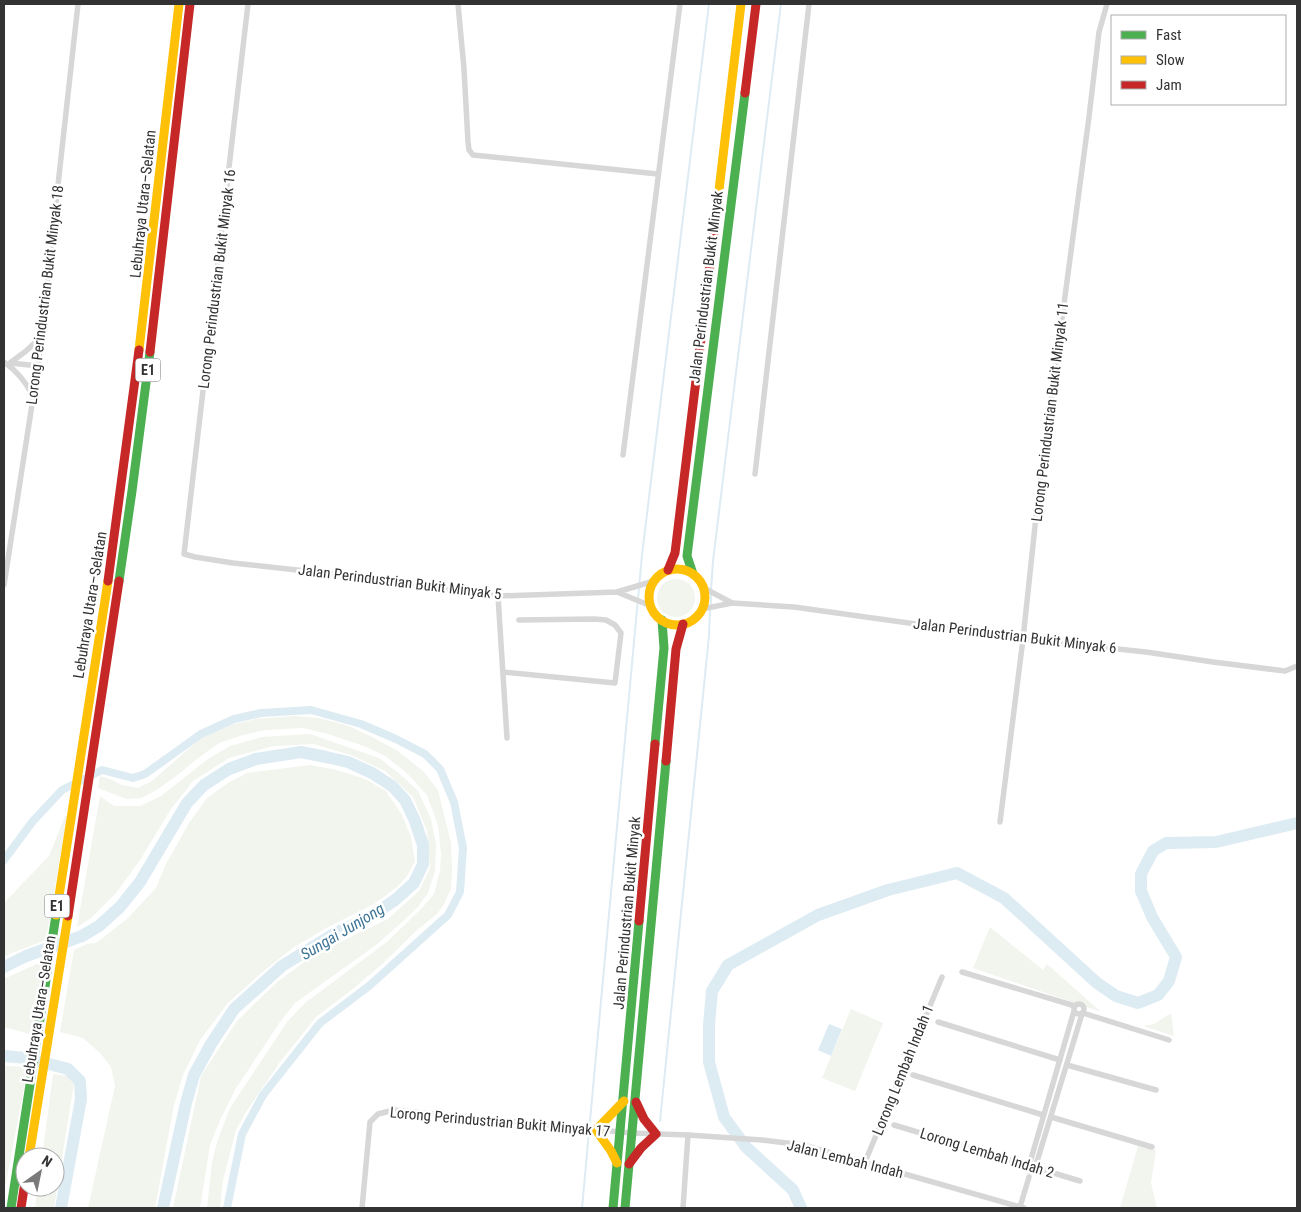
<svg xmlns="http://www.w3.org/2000/svg" width="1301" height="1212" font-family="'Roboto Condensed',sans-serif">
	<rect width="100%" height="100%" fill="#fff"/>
	<g fill="#f1f5ed">
		<circle cx="676" cy="598" r="19"/>
		<polygon points="294,716 319,718 349,726 372,737 398,751 424,772 438,790 451,843 452,870 451,889 444,904 437,914 416,931 381,965 354,988 316,1017 280,1062 246,1112 236,1130 223,1180 220,1208 207,1208 212,1162 218,1139 230,1108 287,1022 305,1003 388,941 422,908 434,894 440,871 441,854 438,825 427,795 407,773 385,756 364,746 328,734 303,728 266,730 243,735 219,743 197,759 175,777 155,791 141,798 127,799 98,788 100,776 110,779 122,785 138,788 152,781 200,739 230,725 256,719"/>
		<polygon points="310,734 379,758 401,775 418,791 431,819 436,844 435,871 428,893 418,907 402,922 376,945 295,1003 280,1022 235,1090 221,1118 210,1145 200,1208 173,1208 201,1076 237,1021 277,982 317,953 388,919 419,891 430,868 427,831 413,797 385,771 351,755 313,744 273,746 229,758 193,781 171,809 140,860 116,893 91,918 77,927 100,796 114,806 140,806 161,796 208,759 230,746 262,737"/>
		<polygon points="310,765 337,770 365,779 386,791 402,815 411,837 415,861 407,876 397,887 374,904 328,927 294,947 260,974 228,1003 200,1040 183,1075 174,1105 155,1208 88,1208 115,1086 111,1067 100,1053 83,1038 60,1032 74,950 87,944 96,943 127,919 156,888 166,864 189,823 207,798 228,783 247,773"/>
		<polygon points="65,816 67,816 46,940 4,956 4,903 49,856"/>
		<polygon points="990,927 1043,970 1047,964 1101,1012 973,968"/>
		<polygon points="43,961 33,1035 8,1028 4,1028 4,979"/>
		<polygon points="851,1009 883,1023 855,1091 822,1078"/>
		<polygon points="1171,1013 1174,1036 1143,1026 1154,1024"/>
		<polygon points="4,1066 28,1067 4,1193"/>
		<polygon points="53,1074 69,1076 74,1083 54,1208 35,1208 38,1187 55,1187 55,1157 42,1157"/>
		<polygon points="1138,1146 1156,1150 1151,1183 1157,1208 1120,1208"/>
	</g>
	<polygon fill="#ddebf3" points="829,1024 842,1029 831,1056 818,1050"/>
	<g fill="none" stroke-linecap="round" stroke-linejoin="round">
		<g stroke="#ddebf3" stroke-width="2">
			<polyline points="711,590 713,561 781,4"/>
			<polyline points="711,605 711,594"/>
			<polyline points="660,1121 709,636 710,609"/>
			<polyline points="582,1208 642,555 709,4"/>
		</g>
		<polyline stroke="#ddebf3" stroke-width="8" points="4,860 33,821 62,790 102,770 133,778 145,774 201,734 234,719 261,713 311,710 361,724 396,739 425,754 440,769 454,802 463,848 460,892 448,915 369,986 320,1023 263,1095 242,1134 227,1208"/>
		<g stroke="#ddebf3" stroke-width="12">
			<polyline points="4,967 26,956 82,936 99,926 120,907 140,882 187,803 204,785 229,769 256,759 301,752 326,757 348,762 372,773 392,786 405,800 415,821 423,845 423,864 414,883 395,900 370,917 332,935 282,966 234,1009 211,1044 194,1075 186,1103 163,1208"/>
			<polyline points="4,1056 26,1058 68,1069 80,1081 81,1099 61,1208"/>
			<polyline points="801,1208 793,1190 746,1147 724,1117 709,1062 709,1025 712,991 728,965 818,915 888,890 957,873 1004,898 1097,983 1116,996 1138,1003 1158,995 1169,981 1176,957 1152,917 1141,891 1141,874 1153,851 1166,843 1216,842 1297,823"/>
		</g>
		<g stroke="#d7d7d7" stroke-width="5.5">
			<polyline points="248,4 184,554 195,557 233,563 379,579 414,585 498,596 617,592 654,581"/>
			<polyline points="458,4 464,69 468,142 469,150 473,155 658,174"/>
			<path d="M4 362C17 371 26 382 33 396"/>
			<polyline points="10,363 26,351 41,337"/>
			<polyline points="11,363 38,366"/>
			<polyline points="623,455 680,4"/>
			<polyline points="755,474 809,4"/>
			<polyline points="4,585 38,366 78,4"/>
			<polyline points="704,588 732,603"/>
			<polyline points="617,592 651,606"/>
			<polyline points="498,596 507,738"/>
			<polyline points="702,609 732,603 794,607 1023,639 1146,652 1213,662 1285,671 1297,666"/>
			<polyline points="503,672 615,683 621,633 615,625 606,620 594,619 519,620"/>
			<polyline points="1000,822 1023,639 1038,498 1089,117 1099,32 1107,4"/>
			<polyline points="962,972 1075,1006"/>
			<circle cx="1079" cy="1009" r="5"/>
			<polyline points="1083,1013 1169,1040"/>
			<polyline points="938,1022 1060,1060"/>
			<polyline points="1067,1065 1156,1090"/>
			<polyline points="913,1075 1043,1115"/>
			<polyline points="1051,1117 1152,1147"/>
			<polyline points="894,1125 1080,1181"/>
			<polyline points="865,1162 942,977"/>
			<polyline points="1034,1169 1035,1168 1082,1014"/>
			<polyline points="1030,1172 1029,1166 1074,1011"/>
			<polyline points="1020,1207 1029,1177"/>
			<polyline points="362,1208 370,1122 378,1114 394,1110 631,1133 688,1135 762,1140 803,1145 1024,1208"/>
			<polyline points="683,1208 688,1135"/>
		</g>
		<g stroke="#4caf50" stroke-width="9">
			<polyline points="693,574 687,556 745,93"/>
			<polyline points="119,581 132,491 150,352"/>
			<polyline points="655,744 664,648 662,620"/>
			<polyline points="11,1208 56,915"/>
			<polyline points="613,1208 639,921"/>
			<polyline points="625,1208 666,761"/>
		</g>
		<g stroke="#ffc107" stroke-width="9">
			<polyline points="715,224 741,4"/>
			<polyline points="139,350 179,4"/>
			<circle cx="677" cy="597" r="28"/>
			<polyline points="56,915 108,581"/>
			<polyline points="29,1157 68,916"/>
			<polyline points="617,1163 611,1151 596,1130 624,1101"/>
		</g>
		<g stroke="#c62828" stroke-width="9">
			<polyline points="745,93 756,4"/>
			<polyline points="150,352 190,4"/>
			<polyline points="668,570 675,553 715,224"/>
			<polyline points="108,581 139,350"/>
			<polyline points="666,761 676,649 683,624"/>
			<polyline points="68,916 119,581"/>
			<polyline points="639,921 655,744"/>
			<polyline points="629,1164 641,1148 656,1134 644,1119 636,1102"/>
			<polyline points="21,1208 25,1182"/>
		</g>
	</g>
	<g text-anchor="middle" stroke-width="5" stroke-linejoin="round" paint-order="stroke">
		<g fill="#fff" stroke="#707070" stroke-width="1">
			<rect x="135.5" y="358.5" width="25" height="23" rx="4"/>
			<rect x="44.5" y="894.5" width="25" height="23" rx="4"/>
		</g>
		<g font-size="14" font-weight="bold" fill="#333">
			<text x="148" y="375">E1</text>
			<text x="57" y="911">E1</text>
		</g>
		<g font-size="15" fill="#333" stroke="#fff">
			<text transform="translate(143 204) rotate(-84)" y="5">Lebuhraya Utara–Selatan</text>
			<text transform="translate(217 279) rotate(-83)" y="5">Lorong Perindustrian Bukit Minyak 16</text>
			<text transform="translate(706 287) rotate(-83)" y="5">Jalan Perindustrian Bukit Minyak</text>
			<text transform="translate(45 295) rotate(-83)" y="5">Lorong Perindustrian Bukit Minyak 18</text>
			<text transform="translate(1050 412) rotate(-83)" y="5">Lorong Perindustrian Bukit Minyak 11</text>
			<text transform="translate(400 582) rotate(7)" y="5">Jalan Perindustrian Bukit Minyak 5</text>
			<text transform="translate(90 605) rotate(-81)" y="5">Lebuhraya Utara–Selatan</text>
			<text transform="translate(1015 636) rotate(7)" y="5">Jalan Perindustrian Bukit Minyak 6</text>
			<text transform="translate(627 913) rotate(-85)" y="5">Jalan Perindustrian Bukit Minyak</text>
			<text transform="translate(39 1009) rotate(-81)" y="5">Lebuhraya Utara–Selatan</text>
			<text transform="translate(903 1070) rotate(-68)" y="5">Lorong Lembah Indah 1</text>
			<text transform="translate(500 1122) rotate(5)" y="5">Lorong Perindustrian Bukit Minyak 17</text>
			<text transform="translate(987 1153) rotate(17)" y="5">Lorong Lembah Indah 2</text>
			<text transform="translate(845 1159) rotate(14)" y="5">Jalan Lembah Indah</text>
		</g>
		<g font-size="16" font-style="italic" fill="#3f7597" stroke="#fff">
			<text transform="translate(342 931) rotate(-31)" y="6">Sungai Junjong</text>
		</g>
	</g>
	<rect width="1301" height="1212" fill="none" stroke="#333333" stroke-width="10"/>
	<rect x="1111" y="15" width="175" height="90" fill="#ffffff" stroke="#adadad"/>
	<rect x="1121" y="31" width="25" height="8" fill="#4caf50" stroke="#adadad"/>
	<text x="1156" y="40" font-size="15" fill="#333333">Fast</text>
	<rect x="1121" y="56" width="25" height="8" fill="#ffc107" stroke="#adadad"/>
	<text x="1156" y="65" font-size="15" fill="#333333">Slow</text>
	<rect x="1121" y="81" width="25" height="8" fill="#c62828" stroke="#adadad"/>
	<text x="1156" y="90" font-size="15" fill="#333333">Jam</text>
	<g transform="translate(40 1172) rotate(33)"><circle r="24" fill="#ffffff" stroke="#adadad"/>
	<path d="M0-4L9 19L0 12L-9 19Z" fill="#7a7a7a"/>
	<text y="-8" font-size="14" font-weight="bold" text-anchor="middle" fill="#333333">N</text>
	</g>
</svg>
